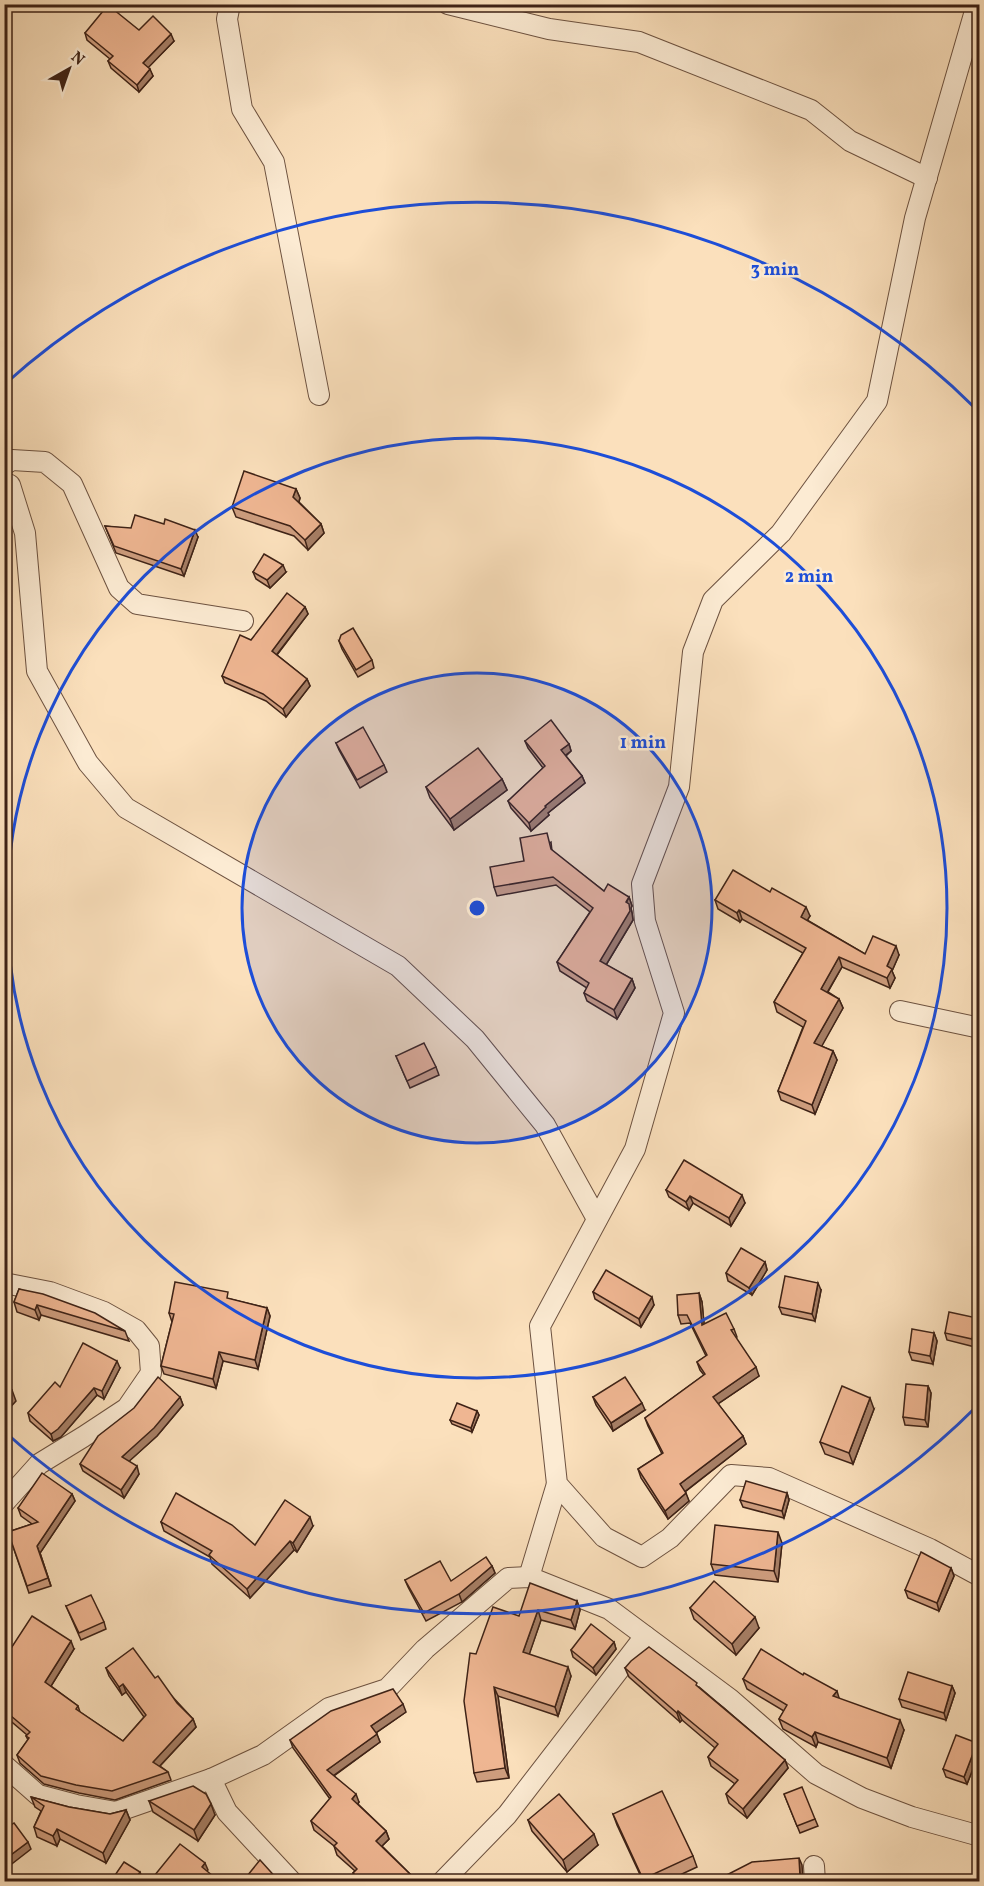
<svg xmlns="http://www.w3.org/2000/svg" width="984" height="1886" font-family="Vollkorn,serif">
	<rect width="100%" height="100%" fill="#fbe0bc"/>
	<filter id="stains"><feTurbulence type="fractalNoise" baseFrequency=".00333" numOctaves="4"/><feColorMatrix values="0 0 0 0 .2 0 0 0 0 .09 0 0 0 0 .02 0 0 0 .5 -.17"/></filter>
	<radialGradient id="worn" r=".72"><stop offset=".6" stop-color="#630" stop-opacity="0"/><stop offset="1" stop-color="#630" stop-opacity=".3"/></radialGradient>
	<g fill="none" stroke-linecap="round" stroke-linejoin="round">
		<defs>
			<g id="minor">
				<polyline points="230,4 227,19 242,109 274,162 319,395"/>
				<polyline points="448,4 549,29 639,42 811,110 850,141 927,178"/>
				<polyline points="977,4 915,218 877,401 781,533 713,600 693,652 679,787 642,884 645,921 674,1013 635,1149 540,1326 557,1484 604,1537 642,1557 670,1538 731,1475 769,1478 930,1549 980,1576"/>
				<polyline points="4,465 12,460 45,462 72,484 119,588 137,604 243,621"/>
				<polyline points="4,482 10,485 25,533 37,671 88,763 126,808 398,966 475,1039 545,1125 597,1219"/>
				<polyline points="900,1011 980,1028"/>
				<polyline points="4,1283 50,1292 104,1312 136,1330 149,1346 151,1373 127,1408 83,1437 39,1464 4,1503"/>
				<polyline points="529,1577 557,1484"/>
				<polyline points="4,1765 38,1795 76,1805 116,1812 211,1779 263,1755 329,1708 387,1689 425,1649 508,1578 529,1577 609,1609 730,1699 816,1774 862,1798 912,1817 980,1836"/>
				<polyline points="211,1779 227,1812 292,1882"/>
				<polyline points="814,1866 815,1882"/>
				<polyline points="442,1882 507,1815 645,1636"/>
			</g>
		</defs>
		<use href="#minor" stroke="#6d5240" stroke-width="22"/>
		<use href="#minor" stroke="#fcebd3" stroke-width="20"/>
	</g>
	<g fill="#ce9d7e" stroke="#3e2216" stroke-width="1.5">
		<polygon points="139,30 174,41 148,67 153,76 139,92 111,68 108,61 110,59 87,40 85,33"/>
		<polygon points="296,489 300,498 299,502 321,524 324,533 308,550 294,536 236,517 232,507"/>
		<polygon points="105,526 198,537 184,576 116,553"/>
		<polygon points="253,572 286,572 270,588 256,579"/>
		<polygon points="305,607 308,614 277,655 307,679 310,686 286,717 266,701 225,683 222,676 251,640"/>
		<polygon points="339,641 372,660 374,668 358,677 342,649"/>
		<polygon points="525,741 569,744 571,751 566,756 582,776 585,783 548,813 549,815 531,831 511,808 508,801 543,768 528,748"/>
		<polygon points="336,743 384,765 387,772 360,788 339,750"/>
		<polygon points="502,779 507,790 454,830 430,798 426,787"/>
		<polygon points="551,842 552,851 604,891 629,897 632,906 631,908 632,913 633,920 606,965 632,979 635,988 617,1019 587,1001 584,993 587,988 560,971 557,962 590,912 556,885 497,896 494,887 524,861"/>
		<polygon points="715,900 810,916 807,920 865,954 899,955 892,971 895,978 890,988 842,967 828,992 839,999 843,1008 821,1046 833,1051 837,1060 815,1114 781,1100 778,1091 803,1027 777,1012 774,1002 803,953 742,919 740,922 718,909"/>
		<polygon points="396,1056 436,1067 439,1075 410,1088"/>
		<polygon points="666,1190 745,1203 731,1226 693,1203 689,1210 669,1197"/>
		<polygon points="765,1262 767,1270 752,1295 728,1281 726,1273"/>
		<polygon points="19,1289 125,1331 129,1341 41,1315 39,1320 17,1312 14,1302"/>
		<polygon points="821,1290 815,1321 782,1314 779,1307"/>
		<polygon points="593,1292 654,1305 641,1327 595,1299"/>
		<polygon points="699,1293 702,1302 704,1324 734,1329 737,1337 736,1338 759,1376 718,1404 743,1436 746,1444 685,1492 689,1501 668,1519 641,1478 638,1469 662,1454 648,1426 645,1418 704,1375 700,1370 697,1362 706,1356 690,1323 681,1324 678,1315"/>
		<polygon points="230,1299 267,1308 270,1316 258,1369 223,1361 216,1388 164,1374 161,1366 172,1322 169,1313"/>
		<polygon points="979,1326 975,1347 947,1340 945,1333"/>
		<polygon points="934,1333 937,1341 933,1364 912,1360 909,1352"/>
		<polygon points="120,1368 104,1399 97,1395 61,1437 53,1441 30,1421 28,1413 60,1387"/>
		<polygon points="928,1386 931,1393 928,1427 905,1425 903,1417"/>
		<polygon points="180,1397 183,1405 157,1436 129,1461 139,1474 124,1498 83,1471 80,1464"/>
		<polygon points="593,1397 645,1410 613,1431 596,1405"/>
		<polygon points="874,1409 853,1464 825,1454 820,1442"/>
		<polygon points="477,1411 479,1415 472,1432 452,1424 450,1420"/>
		<polygon points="787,1493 789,1500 784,1518 743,1507 740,1500"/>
		<polygon points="72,1494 75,1501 40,1553 51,1586 29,1593 8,1532 32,1524 21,1516 18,1508"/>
		<polygon points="161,1522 255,1545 313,1526 297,1552 294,1550 250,1598 212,1564 210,1557 164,1531"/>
		<polygon points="782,1543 778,1582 715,1575 711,1564"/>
		<polygon points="492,1566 495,1573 462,1602 426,1621 408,1587 405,1580 451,1581"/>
		<polygon points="951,1568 954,1576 939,1611 908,1598 905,1590"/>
		<polygon points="577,1601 580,1610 575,1629 541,1620 529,1654 571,1676 558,1716 498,1696 509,1778 477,1782 474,1773 476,1654 519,1616"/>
		<polygon points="66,1606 104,1622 106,1629 81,1640"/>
		<polygon points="690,1608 759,1628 736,1655 694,1619"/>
		<polygon points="614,1642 616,1649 596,1675 573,1657 571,1650"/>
		<polygon points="74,1649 51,1686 78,1706 80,1712 123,1741 144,1717 126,1692 122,1695 109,1676 106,1668 155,1678 193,1719 196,1727 160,1766 168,1772 171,1780 115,1800 79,1793 44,1784 20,1763 17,1755 28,1740 26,1736 27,1735 6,1717 4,1712 4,1659"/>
		<polygon points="625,1668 699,1687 785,1760 788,1768 747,1818 729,1803 726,1794 735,1784 711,1766 708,1757 715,1748 682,1720 680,1722 629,1677"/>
		<polygon points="743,1679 839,1699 904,1730 891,1768 818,1742 816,1747 783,1729 779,1719 784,1711 747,1689"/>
		<polygon points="952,1686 955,1693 946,1720 902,1707 899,1699"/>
		<polygon points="406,1712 376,1733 380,1742 334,1776 359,1802 358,1804 386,1831 389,1839 382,1846 412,1876 414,1881 357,1881 353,1873 355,1871 337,1855 334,1846 314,1830 311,1821 330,1799 293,1748 290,1740"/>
		<polygon points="980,1751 967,1784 946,1777 943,1769"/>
		<polygon points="784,1794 815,1819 818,1826 800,1833"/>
		<polygon points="31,1797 69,1807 110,1814 126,1810 130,1820 106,1863 60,1839 57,1846 37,1837 34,1827 41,1811 35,1807"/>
		<polygon points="149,1801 215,1815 198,1841 153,1812"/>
		<polygon points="613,1814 693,1856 697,1867 667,1881 643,1881 617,1825"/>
		<polygon points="528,1820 598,1845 567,1872 532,1831"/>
	</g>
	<g fill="#a77f66" stroke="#3e2216" stroke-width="1.5">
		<polygon points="171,34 174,41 146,70 143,63"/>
		<polygon points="150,69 153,76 139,92 137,85"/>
		<polygon points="296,489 300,498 297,507 293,497"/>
		<polygon points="321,524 324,533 308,550 305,540"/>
		<polygon points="195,530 198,537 184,576 181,569"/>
		<polygon points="283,565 286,572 270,588 267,580"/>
		<polygon points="305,607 308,614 274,658 272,651"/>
		<polygon points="307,679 310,686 286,717 283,709"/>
		<polygon points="569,744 571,751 563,757 561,750"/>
		<polygon points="582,776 585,783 548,813 549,815 531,831 529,823 545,806"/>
		<polygon points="502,779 507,790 454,830 450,819"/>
		<polygon points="629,897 632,906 631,908 632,913 633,920 603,970 600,961"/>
		<polygon points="806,907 810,916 804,926 801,917"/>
		<polygon points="739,910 742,919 740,922 737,913"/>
		<polygon points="896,946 899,955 892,971 895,978 890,988 887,978 887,966"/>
		<polygon points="839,957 842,967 824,998 821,989"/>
		<polygon points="632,979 635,988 617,1019 614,1010"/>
		<polygon points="839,999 843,1008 818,1053 814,1043"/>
		<polygon points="833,1051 837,1060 815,1114 812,1105"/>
		<polygon points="742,1195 745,1203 731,1226 729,1218"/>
		<polygon points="690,1196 693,1203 689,1210 686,1202"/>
		<polygon points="765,1262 767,1270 752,1295 749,1288"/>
		<polygon points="818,1283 821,1290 815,1321 812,1314"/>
		<polygon points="699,1293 702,1302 705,1334 702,1325"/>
		<polygon points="652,1297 654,1305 641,1327 639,1319"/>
		<polygon points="37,1305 41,1315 39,1320 35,1310"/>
		<polygon points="267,1308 270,1316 258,1369 255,1360"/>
		<polygon points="977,1318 979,1326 975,1347 972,1339"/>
		<polygon points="934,1333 937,1341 933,1364 930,1356"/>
		<polygon points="219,1352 223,1361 216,1388 213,1379"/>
		<polygon points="117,1361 120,1368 104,1399 102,1391"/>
		<polygon points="756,1367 759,1376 716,1405 713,1397"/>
		<polygon points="928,1386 931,1393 928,1427 925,1420"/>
		<polygon points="94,1388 97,1395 61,1437 53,1441 51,1434"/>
		<polygon points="12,1390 16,1401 4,1414 4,1398"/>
		<polygon points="180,1397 183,1405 157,1436 125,1465 122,1457"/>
		<polygon points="870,1398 874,1409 853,1464 849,1453"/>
		<polygon points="642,1403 645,1410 613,1431 611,1423"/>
		<polygon points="477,1411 479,1415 472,1432 471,1428"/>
		<polygon points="743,1436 746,1444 683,1493 680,1484"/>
		<polygon points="137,1466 139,1474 124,1498 121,1490"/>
		<polygon points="686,1493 689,1501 668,1519 665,1511"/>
		<polygon points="787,1493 789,1500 784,1518 782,1511"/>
		<polygon points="72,1494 75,1501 40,1553 51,1586 37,1546"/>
		<polygon points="310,1517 313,1526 297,1552 293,1543"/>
		<polygon points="778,1532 782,1543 778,1582 774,1571"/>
		<polygon points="290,1541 294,1550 250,1598 247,1589"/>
		<polygon points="492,1566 495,1573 462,1602 459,1594"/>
		<polygon points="951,1568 954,1576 939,1611 937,1603"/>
		<polygon points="577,1601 580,1610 575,1629 571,1620"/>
		<polygon points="538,1610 541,1620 527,1661 523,1652"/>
		<polygon points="755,1617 759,1628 736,1655 732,1644"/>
		<polygon points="71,1641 74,1649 48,1691 45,1682"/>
		<polygon points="614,1642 616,1649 596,1675 593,1668"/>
		<polygon points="568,1667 571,1676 558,1716 555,1707"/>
		<polygon points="123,1684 126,1692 122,1695 119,1687"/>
		<polygon points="952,1686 955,1693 946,1720 944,1713"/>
		<polygon points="494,1687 498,1696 509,1778 505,1768"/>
		<polygon points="837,1691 840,1701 833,1696"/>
		<polygon points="403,1704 406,1712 374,1734 371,1726"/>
		<polygon points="678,1711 682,1720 680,1722 677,1713"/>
		<polygon points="193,1719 196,1727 156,1770 153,1762"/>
		<polygon points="900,1720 904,1730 891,1768 887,1758"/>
		<polygon points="815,1732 818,1742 816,1747 812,1737"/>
		<polygon points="377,1734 380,1742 330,1778 327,1770"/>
		<polygon points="977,1743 980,1751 967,1784 964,1777"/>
		<polygon points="785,1760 788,1768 747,1818 743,1809"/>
		<polygon points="356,1794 359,1802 355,1807 352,1799"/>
		<polygon points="211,1804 215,1815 198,1841 194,1830"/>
		<polygon points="126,1810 130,1820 106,1863 103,1853"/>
		<polygon points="57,1829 60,1839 57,1846 53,1836"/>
		<polygon points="386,1831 389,1839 379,1849 376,1841"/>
		<polygon points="594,1834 598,1845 567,1872 563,1860"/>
		<polygon points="28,1842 31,1849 4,1870 4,1860"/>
		<polygon points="799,1858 802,1865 803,1881 800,1876"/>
		<polygon points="205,1863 208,1870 204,1875 202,1867"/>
		<polygon points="140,1872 143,1879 141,1881 134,1881"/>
		<polygon points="412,1876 414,1881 407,1881"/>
	</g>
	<g fill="#efb692" stroke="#3e2216" stroke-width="1.5">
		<polygon points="108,5 139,30 153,16 171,34 143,63 150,69 137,85 108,61 113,56 85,33"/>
		<polygon points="244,471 296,489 293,497 321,524 305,540 290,526 232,507"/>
		<polygon points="135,515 164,524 165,519 195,530 181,569 114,546 105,526 131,528"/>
		<polygon points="264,554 283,565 267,580 253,572"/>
		<polygon points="287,593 305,607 272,651 307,679 283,709 263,694 222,676 240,635 251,640"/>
		<polygon points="353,628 372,660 356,670 339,641 341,635"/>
		<polygon points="551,720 569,744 561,750 582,776 545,806 546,807 529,823 508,801 545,766 525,741"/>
		<polygon points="363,727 384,765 357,780 336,743"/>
		<polygon points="478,748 502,779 450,819 426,787"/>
		<polygon points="547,833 551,849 604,891 608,884 629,897 626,902 629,904 630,911 600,961 632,979 614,1010 584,993 589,983 557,962 593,908 553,877 494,887 490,867 524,861 520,838"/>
		<polygon points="733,870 770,892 772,888 806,907 801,917 865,954 873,936 896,946 887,966 892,969 887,978 839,957 821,989 839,999 814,1043 833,1051 812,1105 778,1091 806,1021 774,1002 806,948 739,910 737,913 715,900"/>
		<polygon points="424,1043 436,1067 407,1081 396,1056"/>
		<polygon points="684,1160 742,1195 729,1218 690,1196 686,1202 666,1190"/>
		<polygon points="741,1248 765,1262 749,1288 726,1273"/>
		<polygon points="606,1270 652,1297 639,1319 593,1292"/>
		<polygon points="785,1276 818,1283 812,1314 779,1307"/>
		<polygon points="175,1282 228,1292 227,1298 267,1308 255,1360 219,1352 213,1379 161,1366 174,1314 169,1313"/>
		<polygon points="19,1289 43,1294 95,1313 125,1331 37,1305 35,1310 14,1302"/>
		<polygon points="699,1293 702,1325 726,1313 734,1329 731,1330 756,1367 713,1397 743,1436 680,1484 686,1493 665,1511 638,1469 663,1453 645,1418 705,1374 697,1362 707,1355 687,1315 678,1315 677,1295"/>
		<polygon points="949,1312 977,1318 972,1339 945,1333"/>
		<polygon points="912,1329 934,1333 930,1356 909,1352"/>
		<polygon points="83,1343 117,1361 102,1391 94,1388 58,1429 51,1434 28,1413 55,1382 60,1387"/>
		<polygon points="158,1377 180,1397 154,1428 122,1457 137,1466 121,1490 80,1464 98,1436 134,1408"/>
		<polygon points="625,1377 642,1403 611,1423 593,1397"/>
		<polygon points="4,1383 12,1390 4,1398"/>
		<polygon points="906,1384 928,1386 925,1420 903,1417"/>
		<polygon points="842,1386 870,1398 849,1453 820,1442"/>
		<polygon points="457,1403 477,1411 471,1428 450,1420"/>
		<polygon points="42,1473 72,1494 37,1546 48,1578 27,1586 8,1532 38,1522 18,1508"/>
		<polygon points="746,1481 787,1493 782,1511 740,1500"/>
		<polygon points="176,1493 232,1525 255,1545 285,1500 310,1517 293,1543 290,1541 247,1589 209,1555 212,1551 161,1522"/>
		<polygon points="715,1525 778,1532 774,1571 711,1564"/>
		<polygon points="921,1552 951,1568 937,1603 905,1590"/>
		<polygon points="486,1557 492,1566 459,1594 424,1613 405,1580 440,1561 451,1581"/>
		<polygon points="714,1581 755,1617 732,1644 690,1608"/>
		<polygon points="530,1583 577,1601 571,1620 538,1610 523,1652 568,1667 555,1707 494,1687 505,1768 474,1773 464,1701 470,1653 476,1654 493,1607 519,1616"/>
		<polygon points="91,1595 104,1622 79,1633 66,1606"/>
		<polygon points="32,1616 71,1641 45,1682 78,1706 76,1709 123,1741 146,1715 123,1684 119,1687 106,1668 133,1648 155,1678 158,1676 177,1703 193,1719 153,1762 168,1772 112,1791 76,1785 41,1776 17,1755 29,1738 26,1736 30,1732 4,1710 4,1708 7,1705 4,1703 4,1659"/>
		<polygon points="591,1624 614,1642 593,1668 571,1650"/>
		<polygon points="649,1647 697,1683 696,1685 785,1760 743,1809 726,1794 738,1780 708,1757 718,1744 678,1711 677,1713 625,1668 631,1661"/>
		<polygon points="761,1649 803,1675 804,1673 837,1691 833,1696 900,1720 887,1758 815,1732 812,1737 779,1719 787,1705 743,1679"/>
		<polygon points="908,1672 952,1686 944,1713 899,1699"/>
		<polygon points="393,1689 403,1704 371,1726 377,1734 327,1770 356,1794 352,1799 386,1831 376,1841 412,1876 407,1881 362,1881 353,1873 357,1869 334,1846 337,1843 311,1821 331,1797 290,1740 331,1711"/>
		<polygon points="956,1735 977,1743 964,1777 943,1769"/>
		<polygon points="193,1786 206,1794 211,1804 194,1830 149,1801"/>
		<polygon points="802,1787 815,1819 797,1826 784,1794"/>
		<polygon points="662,1791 693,1856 643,1879 613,1814"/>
		<polygon points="559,1794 594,1834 563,1860 528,1820"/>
		<polygon points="31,1797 69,1807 110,1814 126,1810 103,1853 57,1829 53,1836 34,1827 44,1806"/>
		<polygon points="14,1823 28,1842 4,1860 4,1830"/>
		<polygon points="180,1844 205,1863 202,1867 219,1881 150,1881"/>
		<polygon points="799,1858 800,1876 804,1881 715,1881 752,1862"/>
		<polygon points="260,1860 279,1881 243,1881"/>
		<polygon points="124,1862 140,1872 134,1881 111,1881"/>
	</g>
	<circle cx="477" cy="908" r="235" fill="#1d4ed8" fill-opacity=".12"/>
	<g fill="none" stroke="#1d4ed8" stroke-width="3">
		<circle cx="477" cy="908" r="235"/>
		<circle cx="477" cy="908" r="470"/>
		<path d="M976 1407A705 705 0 0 1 5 1432M5 384A705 705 0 0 1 976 409"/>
	</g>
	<circle cx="477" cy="908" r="9" fill="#1d4ed8" stroke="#fcebd3" stroke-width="3"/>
	<g font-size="18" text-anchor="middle" font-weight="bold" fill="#1d4ed8" stroke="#fcebd3" stroke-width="5" stroke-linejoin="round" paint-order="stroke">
		<text x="775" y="275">3 min</text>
		<text x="809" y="582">2 min</text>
		<text x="643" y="748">1 min</text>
	</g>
	<rect width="984" height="1886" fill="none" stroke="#fbe0bc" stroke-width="24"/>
	<rect x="6" y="6" width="972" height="1874" fill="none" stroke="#3e2216" stroke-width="3"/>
	<rect x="12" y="12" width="960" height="1862" fill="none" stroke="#3e2216" stroke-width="1.5"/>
	<g transform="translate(69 69) rotate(40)" stroke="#fcebd3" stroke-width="4.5" paint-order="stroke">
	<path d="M0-4.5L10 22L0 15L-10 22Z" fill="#3e2216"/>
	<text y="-9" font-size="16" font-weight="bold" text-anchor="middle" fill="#3e2216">N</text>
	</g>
	<rect width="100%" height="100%" filter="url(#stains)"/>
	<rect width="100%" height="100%" fill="url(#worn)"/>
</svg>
